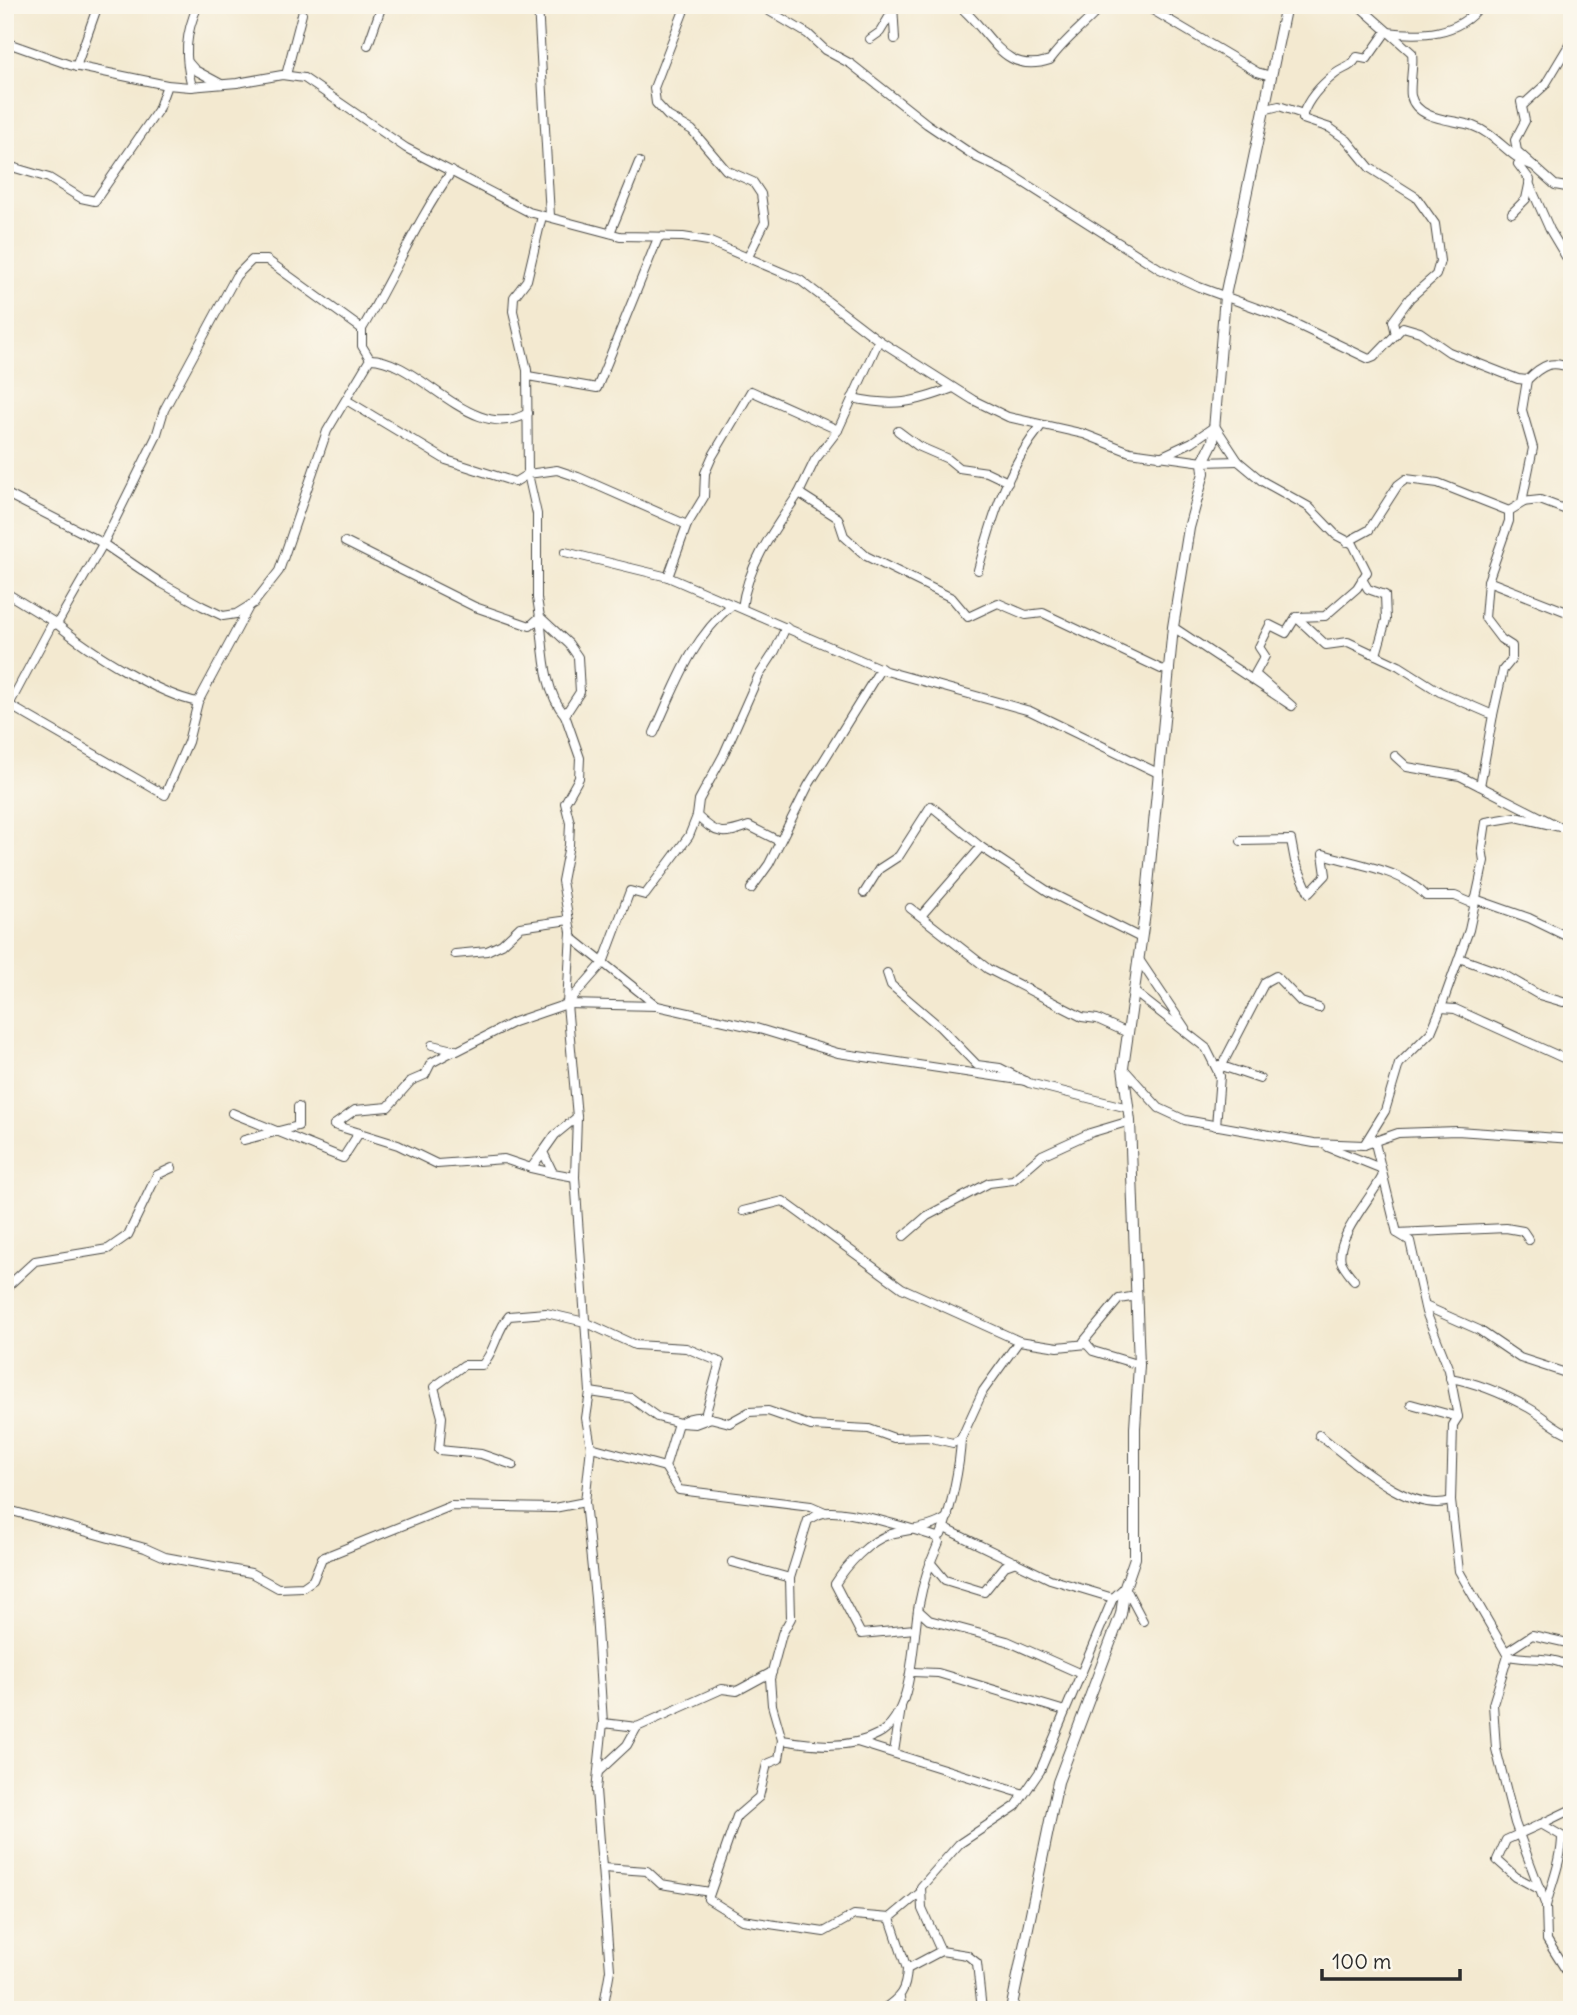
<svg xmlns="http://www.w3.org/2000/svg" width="1577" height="2015" font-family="Delius,sans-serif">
	<rect width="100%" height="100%" fill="#fbf7ec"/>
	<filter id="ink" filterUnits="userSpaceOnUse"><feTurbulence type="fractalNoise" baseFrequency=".0143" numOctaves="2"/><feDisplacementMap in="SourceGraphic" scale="14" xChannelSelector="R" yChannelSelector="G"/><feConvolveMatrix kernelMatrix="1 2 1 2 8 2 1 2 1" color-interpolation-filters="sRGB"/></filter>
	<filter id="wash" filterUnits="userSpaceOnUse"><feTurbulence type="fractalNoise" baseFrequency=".00686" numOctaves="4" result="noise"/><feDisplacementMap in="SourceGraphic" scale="28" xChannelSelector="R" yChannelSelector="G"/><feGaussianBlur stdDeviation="1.57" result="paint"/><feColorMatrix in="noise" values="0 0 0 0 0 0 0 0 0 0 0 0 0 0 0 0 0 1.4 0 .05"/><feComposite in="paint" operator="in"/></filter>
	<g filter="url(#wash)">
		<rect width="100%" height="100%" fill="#f3e9d0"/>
	</g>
	<g filter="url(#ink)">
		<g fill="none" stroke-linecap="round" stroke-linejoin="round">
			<defs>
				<g id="minor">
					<polyline points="538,5 550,216"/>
					<polyline points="686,5 654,88 656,103 668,116 692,130 726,170 753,182 761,194 765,222 748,257"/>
					<path d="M759 5 808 34 825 50 851 64 927 124 976 157 1007 172 1160 269 1199 287 1281 317 1369 359 1374 357 1403 327 1420 332 1449 352 1518 379 1527 380C1542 365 1552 359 1572 369"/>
					<polyline points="893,5 895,39"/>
					<path d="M958 5C992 32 1002 76 1050 60 1065 39 1085 25 1103 5"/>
					<polyline points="1144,5 1257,72 1271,76"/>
					<path d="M1358 5 1412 53C1414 65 1409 86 1411 96 1417 121 1454 119 1473 126 1496 134 1508 156 1531 165"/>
					<polyline points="870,39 880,32 892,12"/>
					<polyline points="5,42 70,65 167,85 190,87 237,83 282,75 304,78 406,148 529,212 620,236 683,237 708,241 800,280 877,339 973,400 1008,417 1084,434 1130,452 1203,462 1238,461"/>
					<polyline points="368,45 382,5"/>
					<polyline points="188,62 195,70 221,84"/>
					<polyline points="76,67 98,5"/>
					<polyline points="286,75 302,14"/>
					<path d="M192 87C184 56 185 34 198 5"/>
					<polyline points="1521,102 1525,121 1515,140 1517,151 1555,185 1572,188"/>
					<polyline points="1522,106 1545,85 1572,40"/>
					<path d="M1263 110 1279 106 1303 114C1309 97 1321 85 1335 74 1344 67 1351 68 1357 57L1367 59 1386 32C1421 36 1458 36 1481 5"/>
					<polyline points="1303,114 1303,119 1330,128 1347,140 1370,168 1416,197 1435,224 1440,261 1436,275 1410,298 1393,321 1396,334"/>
					<polyline points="5,165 49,178 81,198 95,201 158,110 167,85"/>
					<polyline points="1529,183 1550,230 1572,267"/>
					<polyline points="1512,213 1526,199 1530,180 1518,164 1521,161"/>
					<polyline points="610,233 639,162"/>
					<path d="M370 359C419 359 473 446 528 413"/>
					<polyline points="528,376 597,388 658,238"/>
					<polyline points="1527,380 1522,410 1533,448 1522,502 1540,500 1572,512"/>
					<path d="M852 398C894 407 914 403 953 388"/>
					<polyline points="348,401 446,460 515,482 528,474 527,370 513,311 514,297 527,280 542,216"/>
					<polyline points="838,430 879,340"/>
					<polyline points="898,431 918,446 948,459 959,468 987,472 1008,482"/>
					<polyline points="1160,457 1192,442 1215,426 1238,461 1262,481 1309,507 1336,535 1353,544 1367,572 1357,588 1325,616 1296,617 1286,633 1270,625 1259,647 1265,656 1255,674 1292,706 1173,627"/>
					<polyline points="5,493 99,541 161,583 202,606 223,616 236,614 254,603 279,571 327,431 370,359 362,346 362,329"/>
					<polyline points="687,525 704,497 705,473 712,457 751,391 838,430 815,460 799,493 838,518 844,536 866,556 952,598 968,617 998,603 1026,615 1043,613 1161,669 1170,670"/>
					<polyline points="345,542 475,607 530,626 540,617"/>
					<polyline points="1347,542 1369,530 1398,485 1406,479 1438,483 1509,511"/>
					<path d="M978 570C992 519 1007 468 1041 426"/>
					<polyline points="668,577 886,671 1030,711 1158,773"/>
					<polyline points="1362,579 1368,589 1385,595 1386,620 1376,655"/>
					<polyline points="1488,581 1509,521 1509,511 1524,502"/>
					<path d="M8 594 57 624 103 544 156 437 164 410 236 276 252 260H267L362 329C393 277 417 220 452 171"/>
					<path d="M742 608C747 566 775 528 799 493"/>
					<path d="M540 617C544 649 543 690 565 715"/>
					<polyline points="1296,617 1326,645 1348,642 1399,666 1440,692 1493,715 1480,786"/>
					<path d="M198 702 188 742 165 795 9 705 51 626 57 624C87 650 159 695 198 702L250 605"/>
					<polyline points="1493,715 1503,670 1512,659 1512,646 1501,639 1485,618 1488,581 1572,614"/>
					<path d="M654 733C675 687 691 639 732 605"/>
					<path d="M697 816C718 836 723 835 749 826L779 841"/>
					<path d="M1241 841 1291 840 1295 861 1309 893 1326 875 1323 854C1358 865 1401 869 1426 896H1455L1474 904"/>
					<polyline points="751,889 769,864 808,786 881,668"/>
					<polyline points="864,893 879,869 899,856 931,806 981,847 1049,892 1141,938"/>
					<polyline points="1475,899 1529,918 1572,939"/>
					<polyline points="910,908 988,969 1082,1017 1097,1019 1126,1032"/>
					<polyline points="921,916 981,847"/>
					<polyline points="571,937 657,1006 756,1028 838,1053 1026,1081"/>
					<polyline points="455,954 487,951 502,944 520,927 569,920"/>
					<polyline points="1138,958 1185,1028"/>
					<polyline points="1459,958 1501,973 1539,995 1563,1002"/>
					<polyline points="887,973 891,985 940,1027 977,1065 1000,1068 1029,1083 1128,1108"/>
					<polyline points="1133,991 1206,1048 1220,1076 1216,1126"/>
					<polyline points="567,1004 657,1006"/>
					<polyline points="1441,1008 1455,1009 1572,1062"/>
					<polyline points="432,1045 457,1051 514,1022 567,1004 571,932 562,881 569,845 570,823 565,803 579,778 580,758 565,715 580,692 578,657 569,644 540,617 537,598 537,514 528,474 557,470 578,477 687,525 668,577 565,552"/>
					<polyline points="1219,1065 1260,1079"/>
					<polyline points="1123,1068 1159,1108 1185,1120 1314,1143 1364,1145 1398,1133 1457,1131 1572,1139"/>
					<polyline points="1218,1073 1265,982 1276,976 1301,1002 1319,1008"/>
					<polyline points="232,1113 343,1158 359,1133"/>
					<polyline points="334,1125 398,1145 437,1164 504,1159 531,1168"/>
					<polyline points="334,1125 355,1110 388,1107 411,1081 425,1075 431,1063 455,1050"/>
					<polyline points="1374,1139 1397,1233 1410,1241 1426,1312 1449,1370 1458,1417 1453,1425 1451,1501 1459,1571 1508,1656 1493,1704 1496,1749 1515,1823 1546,1906 1547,1940 1572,1980"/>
					<polyline points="244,1140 298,1126 298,1107"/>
					<polyline points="1364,1145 1385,1111 1399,1064 1431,1032 1441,1008 1469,930 1484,861 1482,848 1486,822 1516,817 1560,827 1460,776 1407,767 1395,756"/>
					<polyline points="1328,1147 1380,1168"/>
					<polyline points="543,1152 531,1168 553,1173"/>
					<polyline points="575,1177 553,1173 543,1152 555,1135 577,1117"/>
					<polyline points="743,1211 783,1201 902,1288 1019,1341"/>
					<polyline points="1397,1233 1506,1228 1523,1231 1529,1240"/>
					<polyline points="904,1236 927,1216 989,1183 1013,1180 1042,1155 1090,1133 1130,1121"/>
					<path d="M1354 1280C1350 1275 1343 1267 1341 1261 1335 1238 1371 1198 1382 1177"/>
					<polyline points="5,1295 9,1285 35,1261 108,1249 128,1235 157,1175 172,1168"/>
					<polyline points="1131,1297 1119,1299 1084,1341 1093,1351 1133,1363"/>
					<polyline points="1425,1306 1479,1330 1520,1358 1572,1375"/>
					<path d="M1450 1378C1479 1383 1504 1394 1529 1408 1545 1417 1554 1429 1572 1435"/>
					<polyline points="590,1392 631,1398 657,1417 680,1423"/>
					<polyline points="1411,1404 1458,1417"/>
					<path d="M711 1418 695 1424 680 1423C696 1412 711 1418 729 1423L749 1412 768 1411 811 1426 869 1429 894 1438 927 1437 953 1443 961 1439 983 1391 1019 1341 1058 1347 1087 1344"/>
					<path d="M1319 1435C1352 1460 1408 1514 1451 1501"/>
					<polyline points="591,1447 665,1467 678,1423"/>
					<path d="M513 1465 481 1454 439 1450 442 1417 434 1387 464 1365H482C495 1352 496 1331 509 1316L546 1313 585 1322 635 1345 686 1348 720 1362 705 1416"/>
					<polyline points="665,1467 679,1490 811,1506 825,1512"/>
					<polyline points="5,1509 145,1548 165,1557 251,1573 278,1588 303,1587 313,1580 322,1558 451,1506 554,1508 585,1502"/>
					<polyline points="944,1528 1050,1579 1113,1598"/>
					<path d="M937 1537 939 1542C930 1562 923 1582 919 1604 912 1639 915 1715 878 1734 849 1750 812 1745 782 1740L772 1705 770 1679 782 1634 791 1618 790 1578 808 1520C813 1518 818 1514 823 1513 842 1507 916 1530 937 1537L941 1535C951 1509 960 1466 961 1439"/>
					<polyline points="732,1562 790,1578"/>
					<polyline points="930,1562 945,1580 984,1592 1005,1566 1016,1562"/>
					<polyline points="918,1610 929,1620 1007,1641 1081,1674"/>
					<path d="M915 1629 861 1634 835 1584C847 1565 868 1541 891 1534 910 1529 932 1529 948 1517"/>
					<polyline points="1506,1652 1532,1635 1572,1644"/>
					<path d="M1508 1656C1533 1661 1551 1655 1572 1668"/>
					<polyline points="912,1672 938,1673 1065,1711"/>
					<polyline points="603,1723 637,1727 722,1689 737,1691 772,1672"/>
					<polyline points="782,1740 779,1759 767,1764 759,1797 737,1816 708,1899 742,1920 824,1932 854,1915 890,1918 921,1892"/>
					<polyline points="857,1742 1024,1794"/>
					<polyline points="894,1752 901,1708"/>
					<polyline points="598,1772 627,1745 637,1727"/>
					<polyline points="1541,1824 1572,1809"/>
					<polyline points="603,1868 647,1871 661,1884 710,1892"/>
					<path d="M1541 1890 1516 1877 1497 1860 1506 1840 1541 1824 1562 1836C1562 1860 1552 1882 1546 1906"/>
					<polyline points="890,1918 907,1969 941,1951"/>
					<polyline points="900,1998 902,2010"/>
					<polyline points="603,2010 610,1970 596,1790 603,1723 595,1598 585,1502 591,1447 586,1418 590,1392 575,1177 577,1117 567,1004 603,963 630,891 645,895 689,836 697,816 699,800 723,756 758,677 775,651 786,627"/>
					<path d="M882 2010C901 1997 906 1991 907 1969"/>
					<polyline points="982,2010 977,1963 967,1955 941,1951 922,1909 921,1887 959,1844 1016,1806 1040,1771 1113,1598 1125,1587 1143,1621"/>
				</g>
				<polyline id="tertiary" points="1011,2010 1058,1782 1121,1614 1125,1587 1135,1558 1135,1428 1139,1365 1130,1121 1123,1068 1146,906 1173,627 1189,528 1204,473 1203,462 1213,442 1225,296 1286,5"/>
			</defs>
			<use href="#minor" stroke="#494844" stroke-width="10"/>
			<use href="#tertiary" stroke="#494844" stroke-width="12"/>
			<use href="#minor" stroke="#fff" stroke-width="8"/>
			<use href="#tertiary" stroke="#fff" stroke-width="10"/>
		</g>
	</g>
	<rect width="1577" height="2015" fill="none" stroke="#fbf7ec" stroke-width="28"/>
	<path d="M1322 1969v10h138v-10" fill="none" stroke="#2b2b2b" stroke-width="3.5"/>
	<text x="1332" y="1969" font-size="21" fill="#2b2b2b" stroke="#fbf7ec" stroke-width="5" paint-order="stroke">100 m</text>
</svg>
